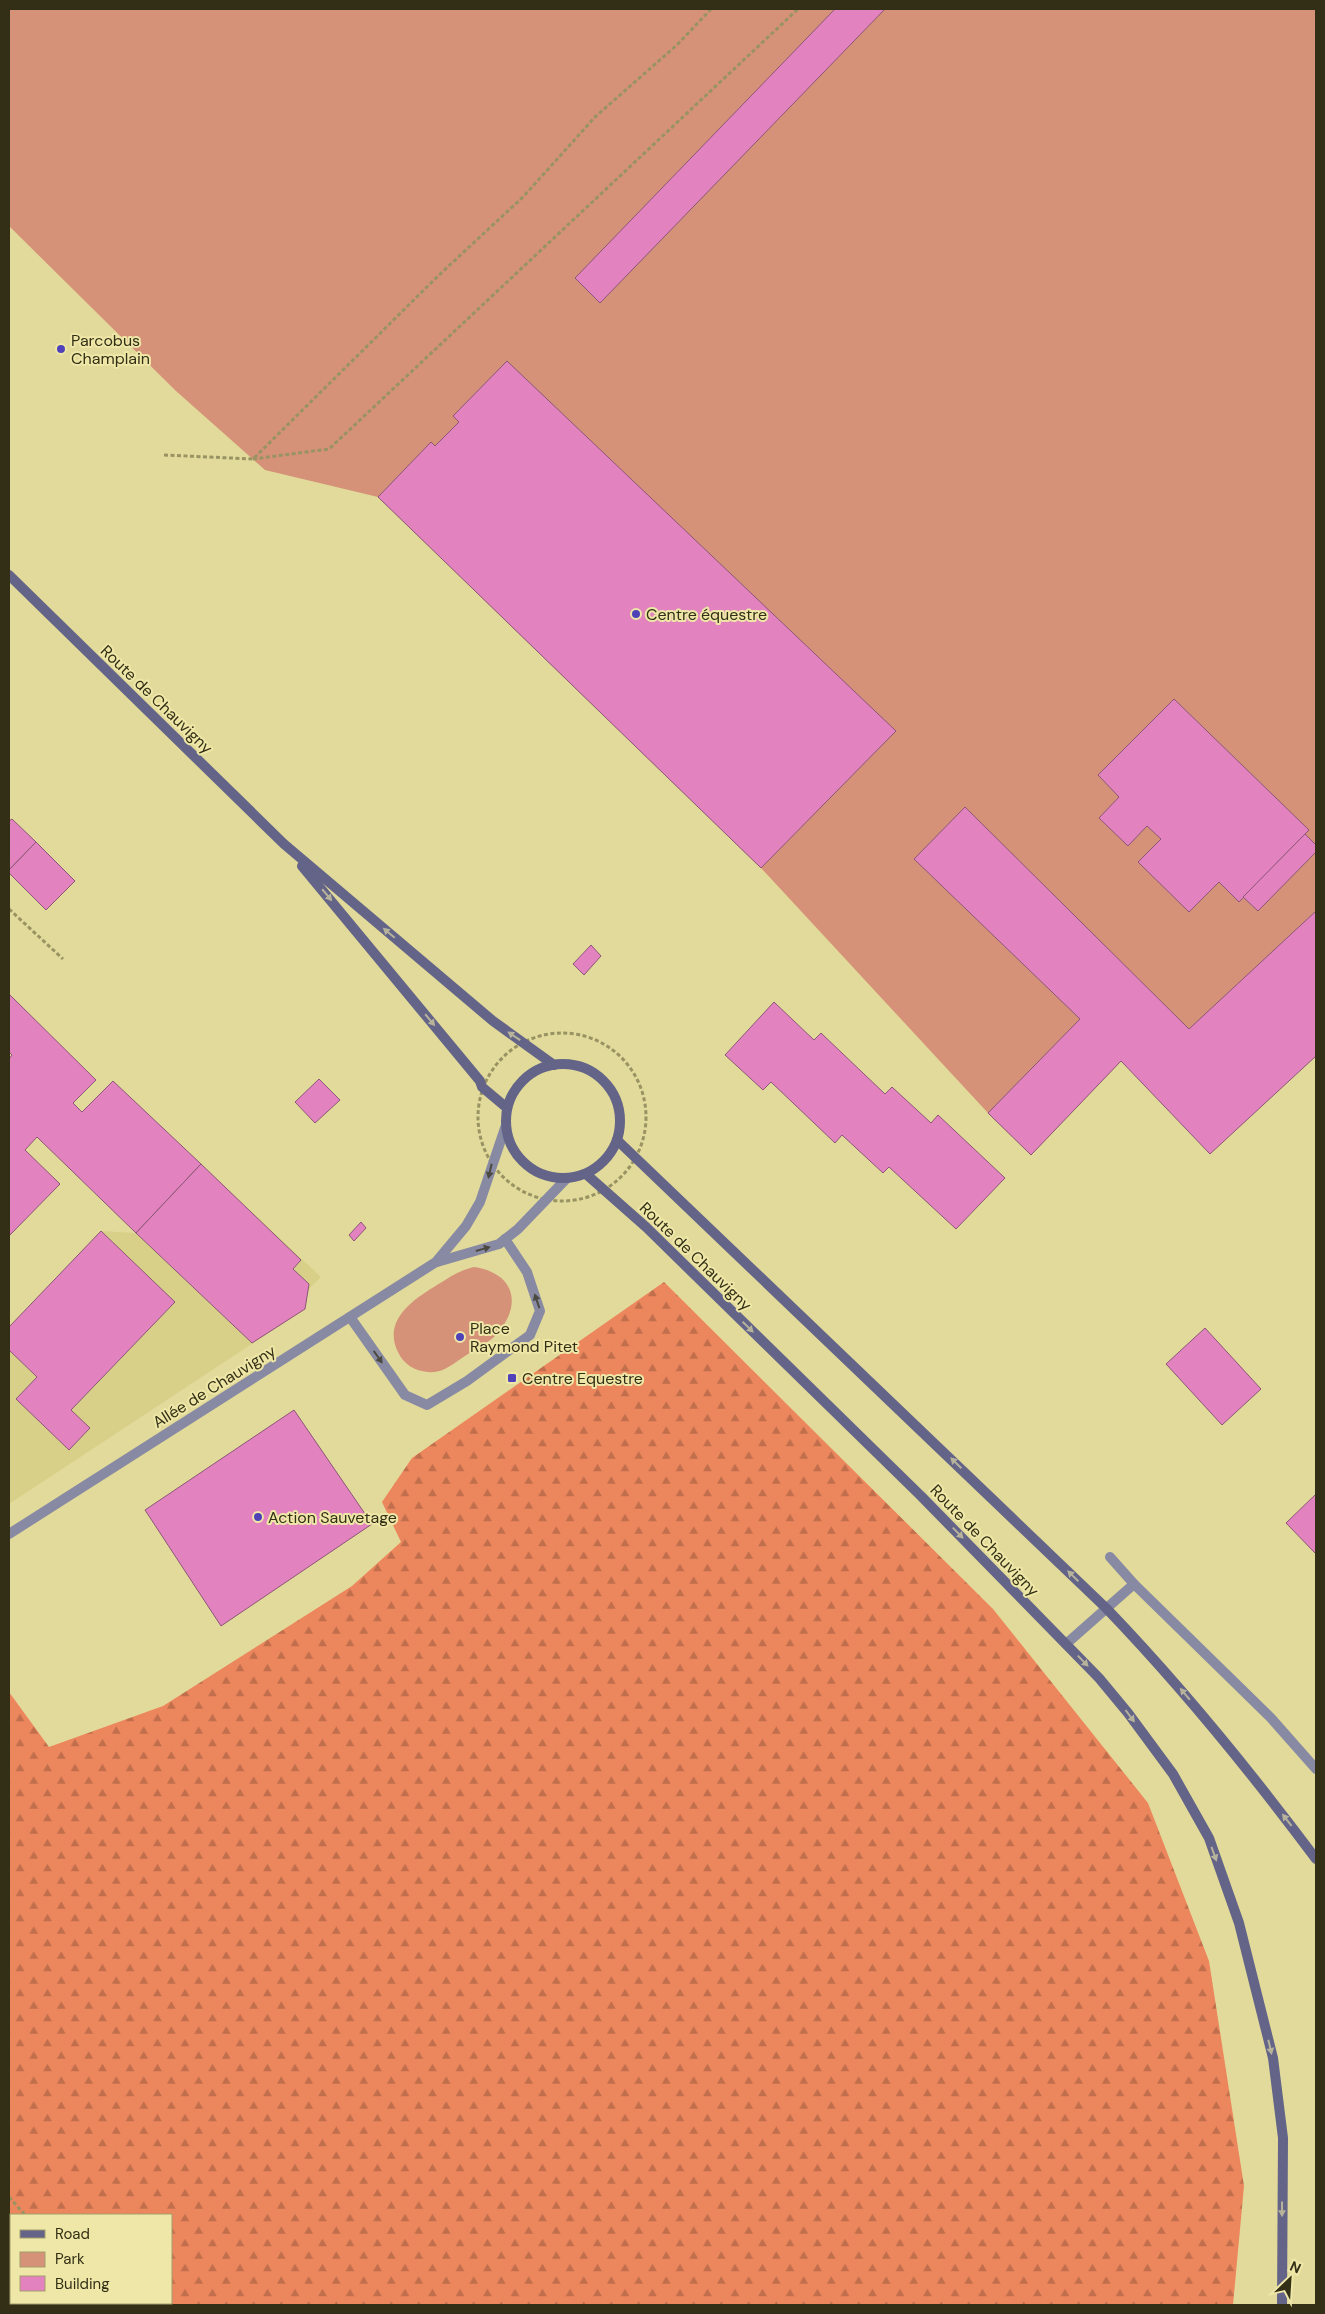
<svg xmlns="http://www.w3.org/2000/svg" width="1325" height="2314" font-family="'DM Sans',sans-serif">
	<defs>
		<pattern id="forest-firs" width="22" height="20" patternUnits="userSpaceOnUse" patternTransform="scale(1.25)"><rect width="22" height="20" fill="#ec865d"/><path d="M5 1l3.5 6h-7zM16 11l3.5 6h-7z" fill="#c06e4c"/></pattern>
	</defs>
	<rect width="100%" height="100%" fill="#e2da9a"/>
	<polygon fill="#d8d089" points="201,1164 321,1277 309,1289 305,1309 9,1504 9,1327 101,1231 136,1233"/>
	<g fill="#d59278">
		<polygon points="9,9 1316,9 1316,1054 1272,1096 1121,1061 1031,1155 988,1113 761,868 378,497 265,470 176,391 9,226"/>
		<path d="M474 1267C510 1272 523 1299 501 1329 493 1341 477 1348 465 1356 453 1364 442 1374 428 1372 415 1371 403 1364 398 1352 382 1320 414 1299 437 1285 450 1277 460 1270 474 1267Z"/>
	</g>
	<path fill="url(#forest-firs)" fill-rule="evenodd" d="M664 1282 993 1609 1148 1803 1209 1961 1244 2186 1233 2305H9V1692L49 1747 163 1706 352 1586 401 1542 382 1502 412 1458ZM11 2215H171V2303H11Z"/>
	<g fill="#e283bf" stroke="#8b5677">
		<polygon points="835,9 885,9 600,303 575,278"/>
		<polygon points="507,361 896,731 761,868 378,497 431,442 435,446 459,422 453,416"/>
		<polygon points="1174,699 1309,830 1239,902 1219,882 1189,912 1138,862 1161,839 1147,826 1128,846 1099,818 1119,797 1098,775"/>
		<polygon points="965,807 1189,1029 1316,911 1316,1056 1210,1154 1121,1061 1031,1155 988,1113 1080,1019 914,859"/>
		<polygon points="12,819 36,842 9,870 9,821"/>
		<polygon points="1305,834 1316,845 1316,852 1258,911 1243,897"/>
		<polygon points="36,842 75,881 46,910 9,873 9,870"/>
		<polygon points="591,945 601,956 584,975 573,964"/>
		<polygon points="9,994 96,1080 73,1103 82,1112 113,1081 201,1164 136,1233 37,1137 25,1150 60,1184 9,1236 9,1059 12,1055 9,1052"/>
		<polygon points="774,1002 814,1040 821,1033 885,1094 892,1087 931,1123 938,1115 1005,1178 956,1229 889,1167 883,1173 842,1135 835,1143 771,1082 763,1090 725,1055"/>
		<polygon points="319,1079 340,1100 315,1123 295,1102"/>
		<polygon points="201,1164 301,1260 293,1269 309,1284 305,1309 252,1343 136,1233"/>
		<polygon points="361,1222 366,1228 354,1241 349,1235"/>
		<polygon points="101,1231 175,1302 71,1410 90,1428 69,1450 16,1399 37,1377 9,1350 9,1327"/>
		<polygon points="1205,1328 1261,1389 1222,1425 1166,1364"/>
		<polygon points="294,1410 372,1524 221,1626 145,1510"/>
		<polygon points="1316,1494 1316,1554 1286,1523"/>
	</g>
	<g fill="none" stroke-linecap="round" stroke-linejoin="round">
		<g stroke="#999363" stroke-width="3" stroke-dasharray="4 2.5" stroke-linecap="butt">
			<polyline points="164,455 253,459 439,275 524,196 595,117 678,44 711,9"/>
			<polyline points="253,459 329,449 798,9"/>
			<polyline points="9,909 63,959"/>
			<circle cx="562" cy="1117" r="84"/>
			<polyline points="9,2197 25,2215"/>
			<polyline points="102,2303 104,2305"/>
		</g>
		<g stroke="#888aa3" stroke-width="10">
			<polyline points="350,1317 405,1395 427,1405 467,1381 530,1335 540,1311 527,1272 505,1239"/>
			<polyline points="1134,1584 1271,1718 1316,1769"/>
			<polyline points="1066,1644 1134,1584 1110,1557"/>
		</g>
		<g stroke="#888aa3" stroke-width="10">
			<polyline points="437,1262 499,1244 518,1229 567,1178"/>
			<polyline points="9,1534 436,1262 466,1226 480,1202 506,1125"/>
		</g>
		<g stroke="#636488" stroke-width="10">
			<polyline points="9,575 284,844 493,1021 554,1065"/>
			<polyline points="302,866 480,1081 482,1087 507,1108"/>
			<circle cx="563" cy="1121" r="57"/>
			<path d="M617 1140 1106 1608C1182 1687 1251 1772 1316 1859"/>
			<polyline points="586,1174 646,1227 921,1496 1099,1678 1128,1713 1173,1774 1209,1838 1239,1923 1273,2058 1283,2138 1282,2305"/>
		</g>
	</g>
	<defs><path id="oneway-solid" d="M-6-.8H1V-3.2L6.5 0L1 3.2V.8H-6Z" transform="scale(1.25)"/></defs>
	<g fill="#b7b39b">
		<use href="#oneway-solid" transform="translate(327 895) rotate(50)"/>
		<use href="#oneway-solid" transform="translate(389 933) rotate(-140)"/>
		<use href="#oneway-solid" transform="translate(430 1020) rotate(50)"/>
		<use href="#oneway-solid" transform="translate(514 1036) rotate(-146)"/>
		<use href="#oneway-solid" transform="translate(748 1327) rotate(44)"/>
		<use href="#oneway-solid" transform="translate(956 1463) rotate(-136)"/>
		<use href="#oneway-solid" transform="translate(958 1533) rotate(46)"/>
		<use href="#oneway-solid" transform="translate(1073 1576) rotate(-136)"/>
		<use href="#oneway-solid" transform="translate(1083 1661) rotate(46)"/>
		<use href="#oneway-solid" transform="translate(1185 1694) rotate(-130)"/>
		<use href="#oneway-solid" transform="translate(1130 1716) rotate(53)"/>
		<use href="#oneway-solid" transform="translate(1287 1820) rotate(-128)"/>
		<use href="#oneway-solid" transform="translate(1214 1854) rotate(70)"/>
		<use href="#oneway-solid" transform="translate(1270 2047) rotate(77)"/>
		<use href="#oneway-solid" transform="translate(1282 2209) rotate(90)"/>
	</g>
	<g fill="#4c4a40">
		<use href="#oneway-solid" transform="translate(490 1171) rotate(103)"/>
		<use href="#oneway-solid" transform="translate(483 1249) rotate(-16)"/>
		<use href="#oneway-solid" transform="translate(537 1301) rotate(-109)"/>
		<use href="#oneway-solid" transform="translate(378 1357) rotate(55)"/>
	</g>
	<g fill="#4f41b8" stroke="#efe7a7" stroke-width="2">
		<circle cx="61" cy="349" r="5"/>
		<circle cx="636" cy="614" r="5"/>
		<circle cx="460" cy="1337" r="5"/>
		<rect x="507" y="1373" width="10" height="10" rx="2.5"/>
		<circle cx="258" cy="1517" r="5"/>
	</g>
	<g text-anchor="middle" stroke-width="4" stroke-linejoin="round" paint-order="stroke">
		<g font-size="16" fill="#322f16" stroke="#efe7a7" text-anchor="start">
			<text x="71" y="346">Parcobus<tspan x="71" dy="18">Champlain</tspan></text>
			<text x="646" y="620">Centre équestre</text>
			<text x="470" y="1334">Place<tspan x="470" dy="18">Raymond Pitet</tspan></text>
			<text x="522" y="1384">Centre Equestre</text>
			<text x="268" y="1523">Action Sauvetage</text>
		</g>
		<g font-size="16" fill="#322f16" stroke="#efe7a7">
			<text transform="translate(157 699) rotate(44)" y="6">Route de Chauvigny</text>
			<text transform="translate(696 1256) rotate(44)" y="6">Route de Chauvigny</text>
			<text transform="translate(214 1386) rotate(-32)" y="6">Allée de Chauvigny</text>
			<text transform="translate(985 1540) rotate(46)" y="6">Route de Chauvigny</text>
		</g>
	</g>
	<rect width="1325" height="2314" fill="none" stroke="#322f16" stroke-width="20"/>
	<rect x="10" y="2214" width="162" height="90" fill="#efe7a7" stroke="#a39d6d"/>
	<rect x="20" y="2230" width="25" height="8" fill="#636488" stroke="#a39d6d"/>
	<text x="55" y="2239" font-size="15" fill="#322f16">Road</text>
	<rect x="20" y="2252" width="25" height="15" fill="#d59278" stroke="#a39d6d"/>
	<text x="55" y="2264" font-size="15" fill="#322f16">Park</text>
	<rect x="20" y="2276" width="25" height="15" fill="#e283bf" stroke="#a39d6d"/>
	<text x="55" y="2289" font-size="15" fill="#322f16">Building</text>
	<g transform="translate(1290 2279) rotate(25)" stroke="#efe7a7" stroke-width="4" paint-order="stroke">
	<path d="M0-4L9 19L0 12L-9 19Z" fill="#322f16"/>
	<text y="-8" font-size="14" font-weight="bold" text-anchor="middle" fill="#322f16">N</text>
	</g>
</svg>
